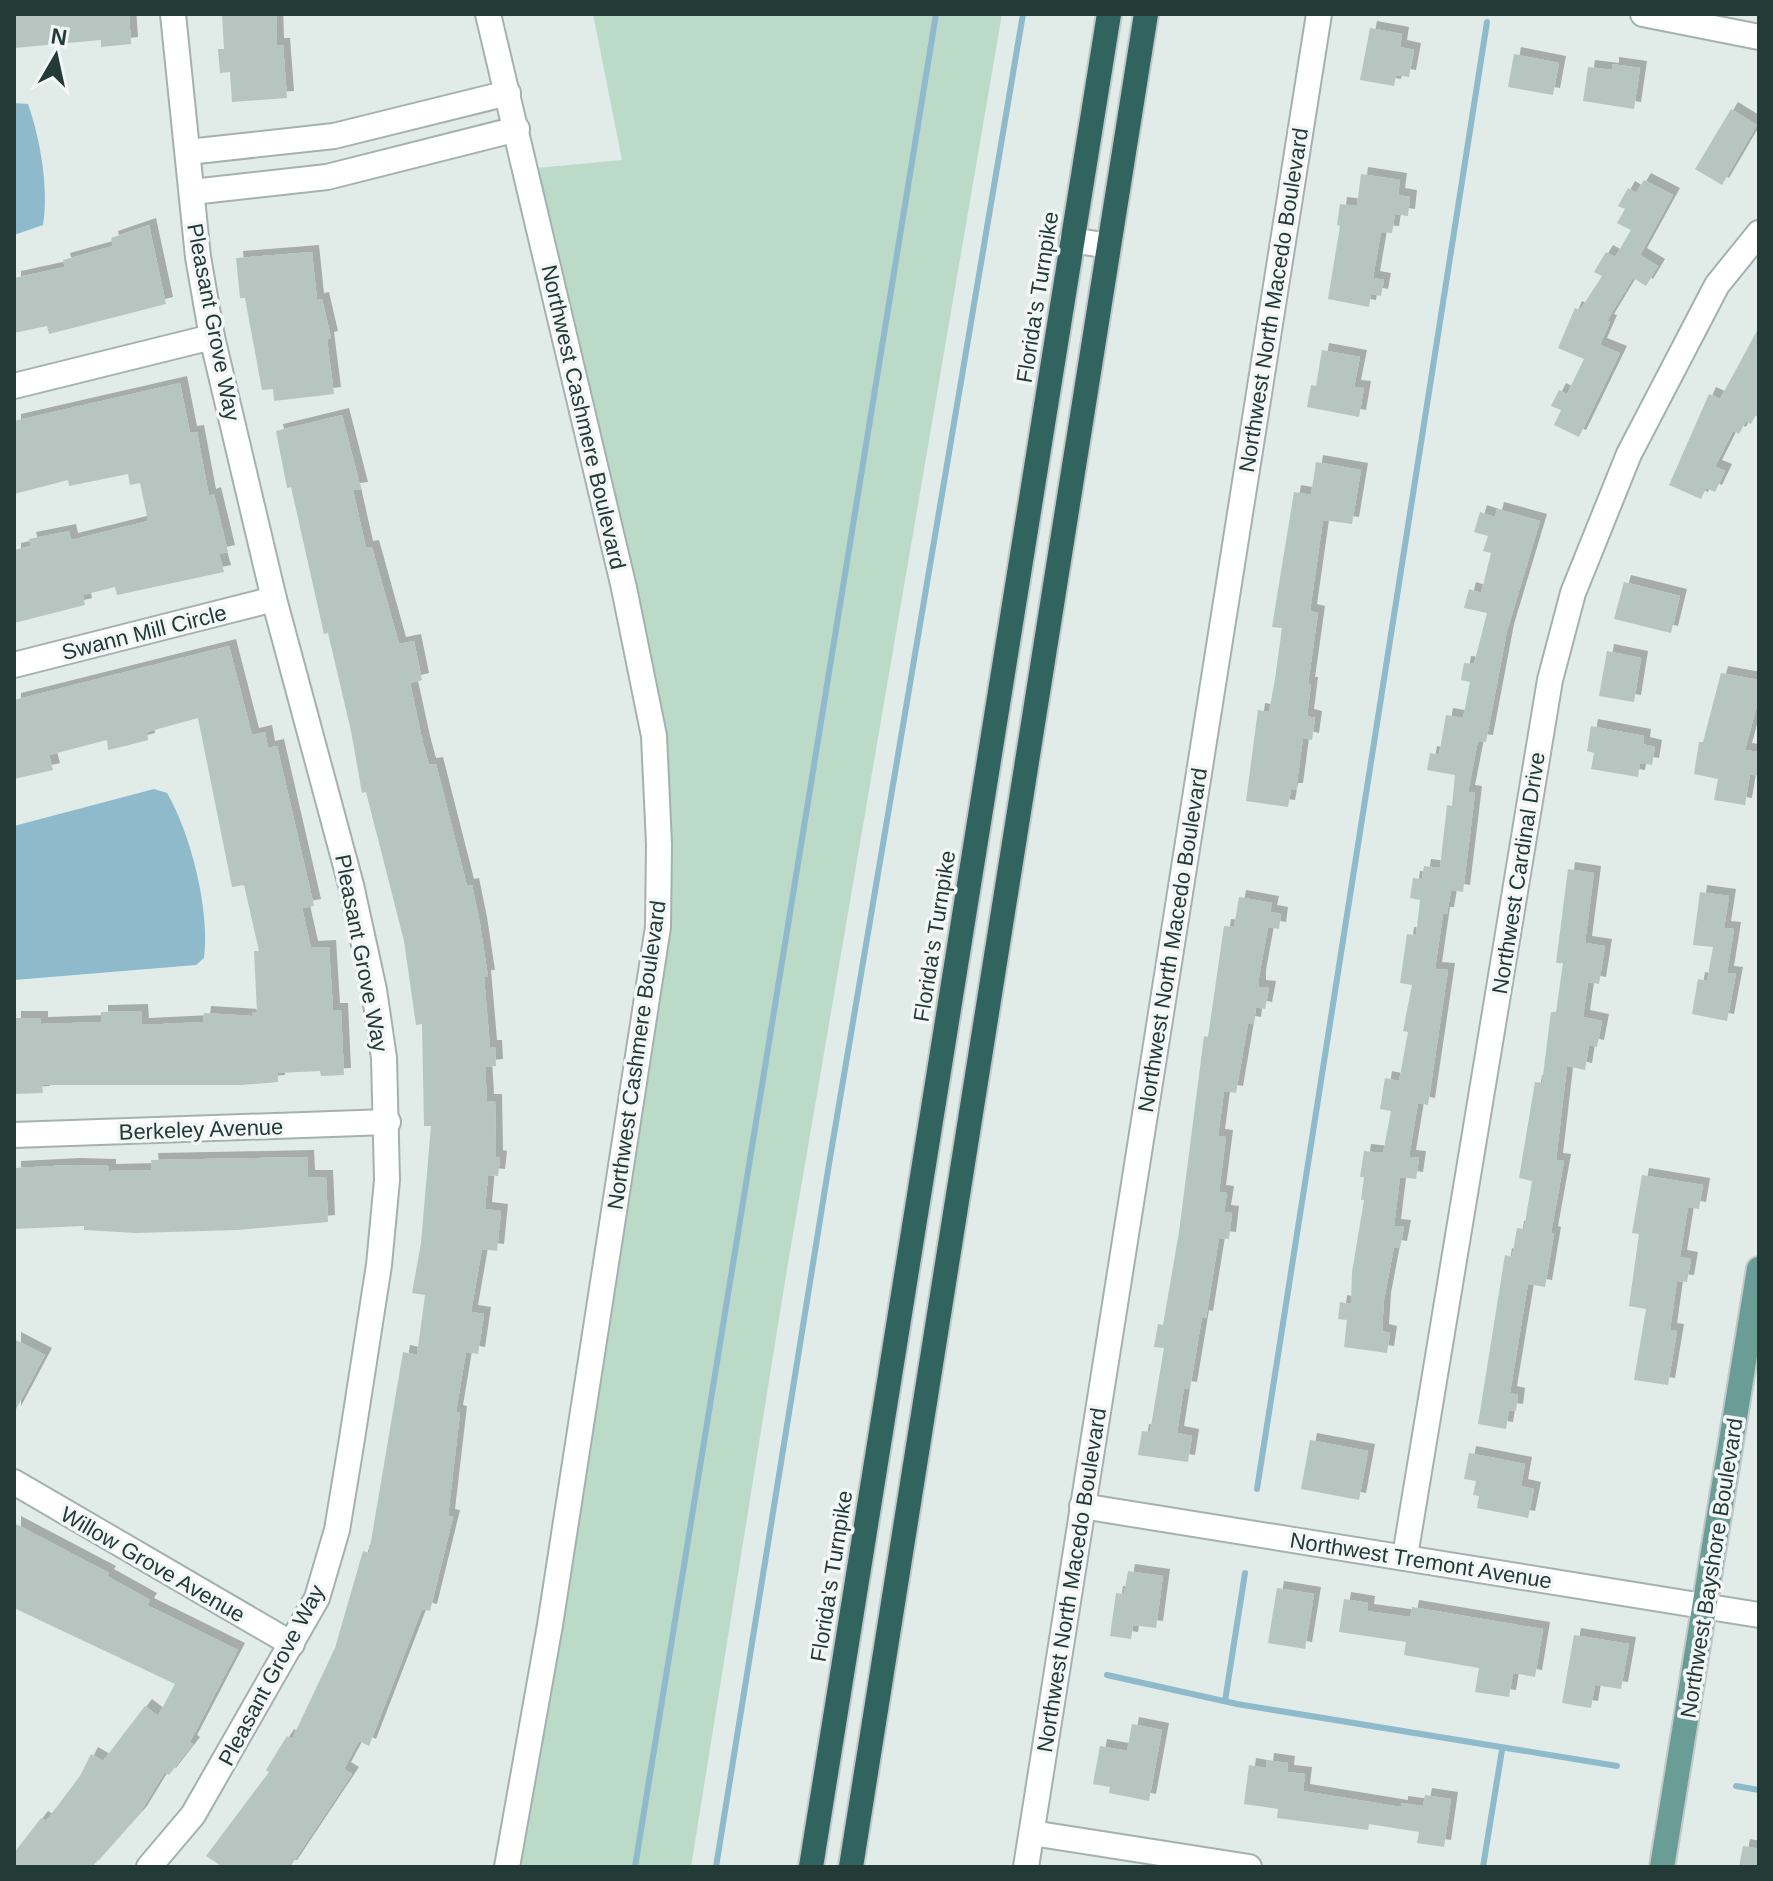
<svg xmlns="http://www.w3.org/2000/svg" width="1773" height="1881" font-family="Helvetica,sans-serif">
	<defs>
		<filter id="shadow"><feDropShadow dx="7" dy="-7" stdDeviation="0" flood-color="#0004"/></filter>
	</defs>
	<rect width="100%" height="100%" fill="#e1ebe8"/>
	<polygon fill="#bcdac8" points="593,14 1002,14 786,1275 691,1867 518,1867 670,843 537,168 622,160"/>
	<g fill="#8ebacb">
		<path d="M14 103 28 104C40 138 49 189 43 225L14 235Z"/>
		<path d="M154 789 167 793C191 834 210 911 204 958L196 965 14 980V826Z"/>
	</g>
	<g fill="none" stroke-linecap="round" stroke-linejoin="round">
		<g stroke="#8ebacb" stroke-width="6">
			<polyline points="1257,1489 1487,22"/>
			<polyline points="1107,1675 1237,1704 1617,1766"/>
			<polyline points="1225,1701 1245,1573"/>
			<polyline points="1736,1786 1759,1790"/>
			<polyline points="635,1867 936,14"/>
			<polyline points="716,1867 829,1164 1023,14"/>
			<polyline points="1483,1867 1502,1750"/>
		</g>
	</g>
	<g fill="#b7c5c1" filter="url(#shadow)">
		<polygon points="14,14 129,14 131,44 101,47 101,40 14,48"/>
		<polygon points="222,14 276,14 277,45 283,45 287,98 232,102 230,72 220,73 218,49 224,49"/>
		<polygon points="1370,28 1402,34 1400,47 1414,50 1409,77 1396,75 1394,86 1360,80"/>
		<polygon points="1514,54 1559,63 1553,95 1508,87"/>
		<polygon points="1612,64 1640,68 1634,109 1583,101 1588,67 1612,70"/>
		<polygon points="1731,109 1757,125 1722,185 1695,169"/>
		<polygon points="1361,174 1400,180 1398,195 1410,197 1408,216 1395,214 1392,233 1381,232 1373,278 1384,280 1381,296 1371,294 1369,307 1328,299 1340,226 1337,225 1340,204 1357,206"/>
		<polygon points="1644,180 1673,195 1640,255 1658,266 1646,286 1633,278 1607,321 1610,322 1600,345 1620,353 1579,437 1554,425 1561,410 1551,406 1559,390 1567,394 1584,359 1558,348 1575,308 1580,310 1602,276 1594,272 1606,252 1615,257 1631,230 1617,223 1625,209 1618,206 1628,188 1636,193"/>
		<polygon points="149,225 166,304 49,334 47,326 14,333 14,278 65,267 63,260 113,246 111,238"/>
		<polygon points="312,252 317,300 322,299 331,338 327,339 334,394 274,401 273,389 262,390 245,298 240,298 236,258"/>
		<polygon points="1759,327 1759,409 1751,424 1746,421 1739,434 1733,431 1715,467 1725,471 1715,492 1706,488 1701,499 1669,485 1709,394 1720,399"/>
		<polygon points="1322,350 1360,357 1354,387 1364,388 1359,417 1307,407 1311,385 1316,386"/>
		<polygon points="180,383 190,433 197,432 209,496 214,494 228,552 219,554 224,572 117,595 115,587 83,595 85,605 14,623 14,550 31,546 29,539 69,531 71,540 148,521 140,483 130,485 128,474 69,486 68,480 14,494 14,421"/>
		<polygon points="342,415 361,489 353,490 366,548 372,547 399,644 414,641 422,680 410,683 423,743 429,765 436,764 467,886 472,885 480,924 488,977 484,977 490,1047 495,1047 496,1066 485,1067 487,1101 495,1101 496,1157 500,1158 498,1176 488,1175 485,1209 501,1211 497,1251 482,1249 471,1312 484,1314 478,1354 466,1352 456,1412 460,1413 448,1516 453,1517 430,1611 422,1609 369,1746 359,1741 344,1769 352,1774 290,1867 223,1867 206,1856 269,1772 266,1770 287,1736 292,1739 335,1648 363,1551 369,1553 403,1352 417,1355 425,1295 412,1293 421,1243 431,1126 424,1126 422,1024 416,1025 404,941 366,792 362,793 351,731 328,633 324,634 291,487 287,488 276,431"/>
		<polygon points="1316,462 1361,470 1352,524 1323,520 1310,611 1318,613 1308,684 1311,684 1307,716 1315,718 1312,740 1303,738 1296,790 1291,790 1288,807 1246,801 1258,710 1269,712 1275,679 1282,628 1272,627 1294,492 1311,495"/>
		<polygon points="1497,509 1540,521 1507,631 1486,742 1478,741 1468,792 1475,793 1463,892 1451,890 1447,914 1443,914 1435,969 1448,970 1428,1105 1418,1103 1409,1157 1419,1158 1416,1179 1400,1177 1394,1226 1404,1227 1400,1248 1394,1247 1384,1300 1382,1331 1390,1333 1387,1353 1344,1347 1347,1320 1338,1319 1340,1302 1351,1304 1352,1272 1364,1200 1361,1200 1364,1177 1360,1177 1364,1151 1383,1153 1391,1111 1380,1109 1385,1078 1399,1081 1408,1032 1403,1031 1412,985 1400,983 1407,934 1416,935 1420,900 1410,898 1413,878 1422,879 1424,866 1440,868 1447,805 1452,806 1455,775 1427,770 1430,753 1439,755 1446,715 1463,718 1470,682 1461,680 1464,663 1474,664 1487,613 1464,608 1469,589 1481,593 1491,553 1483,551 1488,536 1474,532 1480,512 1495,517"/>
		<polygon points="1624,582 1680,596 1671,633 1614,619"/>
		<polygon points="229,646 252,735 265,732 268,748 277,746 314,906 302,908 311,948 329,947 333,1010 341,1010 344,1075 321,1076 320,1071 278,1073 278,1082 242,1085 42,1085 43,1093 14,1094 14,1018 41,1018 41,1024 101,1022 101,1012 141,1011 142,1025 203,1022 204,1013 252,1016 252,1012 257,1012 254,951 259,951 244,885 232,887 198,718 147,732 148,740 129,745 108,750 107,740 49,755 53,770 14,779 14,700"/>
		<polygon points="1607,651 1641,658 1634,702 1599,696"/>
		<polygon points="1721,673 1759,680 1759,698 1745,750 1759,752 1759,776 1750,774 1745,805 1714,800 1718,779 1694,774 1699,742 1703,742"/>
		<polygon points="1591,726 1644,736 1643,744 1655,747 1652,765 1640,763 1638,777 1591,769 1594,753 1587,751"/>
		<polygon points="1568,869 1594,873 1585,943 1605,946 1599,984 1588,982 1583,1017 1602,1021 1597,1047 1589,1045 1585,1070 1567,1066 1556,1160 1564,1161 1551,1233 1554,1234 1545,1287 1528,1284 1510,1393 1518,1395 1516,1411 1509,1410 1506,1429 1478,1424 1505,1255 1512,1257 1517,1228 1524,1229 1532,1181 1519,1178 1535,1082 1542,1083 1551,1012 1556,1012 1563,963 1556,963"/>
		<polygon points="1700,892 1729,896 1724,928 1734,929 1727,973 1736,974 1727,1021 1692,1014 1698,979 1707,981 1713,947 1693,945"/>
		<polygon points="1239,897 1272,903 1270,912 1281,914 1279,929 1268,927 1259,977 1259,987 1269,988 1265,1009 1256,1007 1254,1024 1248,1023 1236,1093 1224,1091 1218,1136 1226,1137 1219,1192 1227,1193 1224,1212 1232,1213 1229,1239 1219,1238 1206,1318 1202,1317 1190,1389 1184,1388 1177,1433 1192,1436 1188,1462 1138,1455 1142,1431 1150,1432 1164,1348 1154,1347 1158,1324 1163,1325 1179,1232 1204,1036 1208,1037 1224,926 1234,927"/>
		<polygon points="307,1157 308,1177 326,1177 328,1222 237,1230 136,1233 84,1230 84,1226 14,1229 14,1168 73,1165 109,1166 109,1171 152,1170 151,1160"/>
		<polygon points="1642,1175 1703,1185 1699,1209 1688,1207 1680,1257 1691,1259 1687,1282 1677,1281 1670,1330 1677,1331 1668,1385 1634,1380 1646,1309 1629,1306 1639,1234 1632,1233"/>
		<polygon points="14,1339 45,1355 14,1413"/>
		<polygon points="1310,1440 1368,1451 1359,1500 1301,1489"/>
		<polygon points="1469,1453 1525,1464 1521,1486 1534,1489 1528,1518 1477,1508 1479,1496 1473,1495 1476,1481 1464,1479"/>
		<polygon points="14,1523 109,1573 107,1576 150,1600 147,1605 238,1650 190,1742 193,1744 169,1775 165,1772 140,1813 92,1867 14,1867 14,1853 41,1818 46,1821 80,1776 91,1754 103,1761 145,1706 158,1716 175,1684 14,1608"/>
		<polygon points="1128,1571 1163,1576 1156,1628 1133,1625 1131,1639 1110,1636 1116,1593 1124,1594"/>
		<polygon points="1277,1588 1314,1594 1305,1649 1268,1643"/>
		<polygon points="1344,1599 1368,1603 1367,1611 1410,1617 1412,1607 1543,1629 1535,1677 1513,1673 1509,1697 1475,1692 1479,1668 1404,1655 1406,1642 1339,1632"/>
		<polygon points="1574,1635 1629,1644 1621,1689 1595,1685 1591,1708 1562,1703"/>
		<polygon points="1132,1724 1162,1730 1149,1801 1109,1793 1110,1787 1093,1784 1100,1746 1127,1751"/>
		<polygon points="1267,1760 1288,1763 1287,1772 1305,1774 1303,1791 1401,1807 1401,1803 1423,1806 1425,1795 1451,1799 1444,1847 1417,1843 1419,1832 1369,1824 1368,1830 1277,1818 1278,1809 1244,1804 1249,1765 1266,1768"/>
		<polygon points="1743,1846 1759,1849 1759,1867 1739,1867"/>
	</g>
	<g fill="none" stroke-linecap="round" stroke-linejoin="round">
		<defs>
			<g id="minor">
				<polyline points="488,14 624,588 654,736 659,844 658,927 550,1625 507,1867"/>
				<polyline points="1643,14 1759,37"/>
				<polyline points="188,152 334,136 508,93"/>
				<polyline points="192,192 327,177 517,129"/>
				<polyline points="1072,240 1109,246"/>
				<polyline points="14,386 212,337"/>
				<polyline points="14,665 274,599"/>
				<polyline points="14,1135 388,1122"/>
				<polyline points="14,1482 292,1644"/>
				<polyline points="1082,1506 1759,1615"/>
				<polyline points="1405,1556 1550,680 1573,593 1629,454 1717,285 1759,233"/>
				<polyline points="1032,1833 1249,1867"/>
				<polyline points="149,1867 193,1815 317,1598 337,1530 351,1445 379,1265 387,1180 384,1058 374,990 351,885 274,599 212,337 198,257 173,14"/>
				<polyline points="1026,1867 1319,14"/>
			</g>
			<polyline id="major" points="1662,1867 1759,1269"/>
			<g id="highway">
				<polyline points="811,1867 1109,14"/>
				<polyline points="851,1867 1146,14"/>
			</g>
		</defs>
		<use href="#minor" stroke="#a4b2af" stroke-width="28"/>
		<use href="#major" stroke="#c1c8c7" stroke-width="28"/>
		<use href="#highway" stroke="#c1c8c7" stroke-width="28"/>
		<use href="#minor" stroke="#fff" stroke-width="24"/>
		<use href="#major" stroke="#699d96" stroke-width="24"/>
		<use href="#highway" stroke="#31645f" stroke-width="24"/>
	</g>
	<g text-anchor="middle" stroke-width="7" stroke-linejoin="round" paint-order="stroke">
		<g font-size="22" fill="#233a37" stroke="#f2f7f5">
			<text transform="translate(1037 297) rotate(-81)" y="8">Florida's Turnpike</text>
			<text transform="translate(1273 300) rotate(-81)" y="8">Northwest North Macedo Boulevard</text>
			<text transform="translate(214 322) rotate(79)" y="8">Pleasant Grove Way</text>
			<text transform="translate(584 417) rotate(77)" y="8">Northwest Cashmere Boulevard</text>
			<text transform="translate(144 632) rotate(-14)" y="8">Swann Mill Circle</text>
			<text transform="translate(1518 873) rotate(-81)" y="8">Northwest Cardinal Drive</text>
			<text transform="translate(934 936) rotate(-81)" y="8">Florida's Turnpike</text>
			<text transform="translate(1172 940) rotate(-81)" y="8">Northwest North Macedo Boulevard</text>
			<text transform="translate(362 953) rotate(79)" y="8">Pleasant Grove Way</text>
			<text transform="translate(636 1055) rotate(-82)" y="8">Northwest Cashmere Boulevard</text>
			<text transform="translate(201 1129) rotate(-2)" y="8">Berkeley Avenue</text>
			<text transform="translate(1421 1560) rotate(9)" y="8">Northwest Tremont Avenue</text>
			<text transform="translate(153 1564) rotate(30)" y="8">Willow Grove Avenue</text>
			<text transform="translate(1711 1568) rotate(-81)" y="8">Northwest Bayshore Boulevard</text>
			<text transform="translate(831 1576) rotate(-81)" y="8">Florida's Turnpike</text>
			<text transform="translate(1071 1580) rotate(-81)" y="8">Northwest North Macedo Boulevard</text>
			<text transform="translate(271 1675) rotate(-62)" y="8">Pleasant Grove Way</text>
		</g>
	</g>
	<rect width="1773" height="1881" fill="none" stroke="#233a37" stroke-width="32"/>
	<g transform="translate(56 56) rotate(9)" stroke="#f2f7f5" stroke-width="6" paint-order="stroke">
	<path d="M0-6L14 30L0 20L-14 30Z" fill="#233a37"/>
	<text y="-12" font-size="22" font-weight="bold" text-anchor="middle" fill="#233a37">N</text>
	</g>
</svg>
